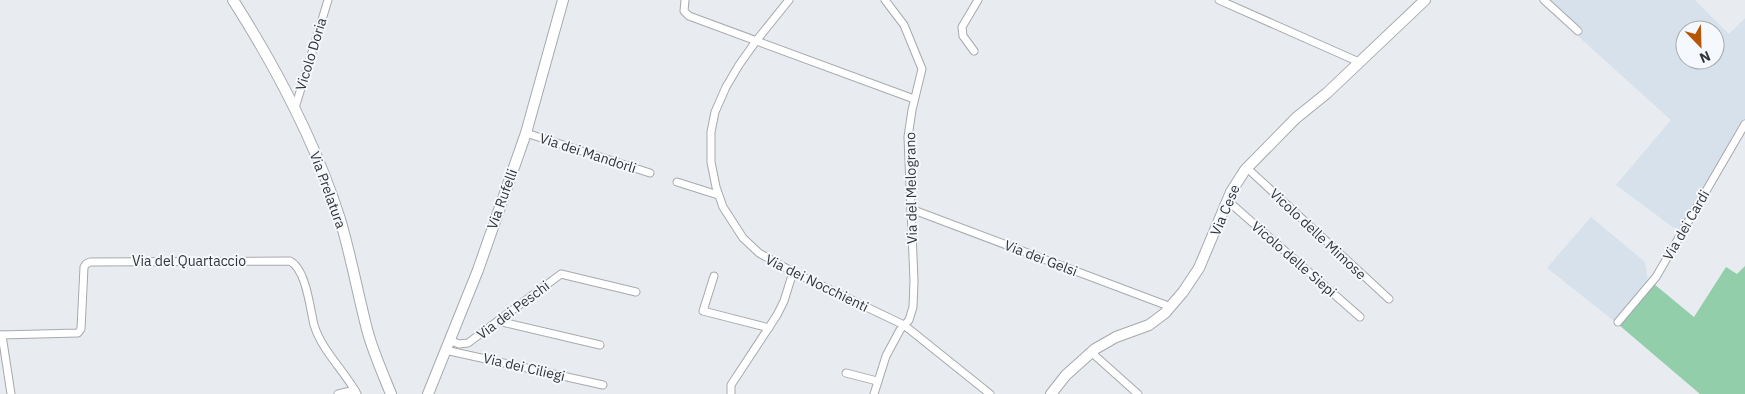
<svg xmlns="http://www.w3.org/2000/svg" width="1745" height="394" font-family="'IBM Plex Sans',sans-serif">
	<rect width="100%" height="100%" fill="#e8ecf0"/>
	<g fill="#d7e1eb" fill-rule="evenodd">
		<path d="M1538 0H1695L1729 34 1745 18V122L1681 229 1674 228 1616 185 1671 120ZM1685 30H1715V60H1685Z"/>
		<polygon points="1591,217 1645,262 1648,282 1614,321 1547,268"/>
	</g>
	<polygon fill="#92ceaa" points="1745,266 1745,394 1700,394 1619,325 1654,284 1694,317 1726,267 1737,274"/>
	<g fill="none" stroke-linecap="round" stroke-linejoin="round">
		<defs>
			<g id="street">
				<polyline points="685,0 684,11 689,16 914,99"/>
				<polyline points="789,0 756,41 739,65 726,87 715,112 711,132 711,162 716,187 723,207 743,238 759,253 793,272 904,325 990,394"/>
				<polyline points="1219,0 1359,62"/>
				<polyline points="1544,0 1578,31"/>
				<polyline points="974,51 963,36 962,27 978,0"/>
				<polyline points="295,108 328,0"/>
				<polyline points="526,133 650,173"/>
				<polyline points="1247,168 1389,299"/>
				<polyline points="677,182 718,195"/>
				<polyline points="1228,201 1360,317"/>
				<polyline points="911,209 1171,307"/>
				<polyline points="714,276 703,311 769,328"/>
				<polyline points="498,321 600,345"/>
				<polyline points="1618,322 1656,277 1745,124"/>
				<path d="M0 335 78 333 81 329 84 267 86 264 90 262 290 261C306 269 310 308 314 325 322 351 344 370 357 394"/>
				<polyline points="2,335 11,394"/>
				<polyline points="449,340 459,344 468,343 561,274 636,292"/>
				<polyline points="445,350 603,385"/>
				<polyline points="1091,352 1138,394"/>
				<polyline points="846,373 877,381"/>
				<polyline points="338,394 355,390"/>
				<polyline points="731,394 731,385 777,315 784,301 793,272"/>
				<polyline points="874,394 886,356 900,330 909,320 913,307 914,281 908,137 912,110 922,69 904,25 885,0"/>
			</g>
			<g id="secondary">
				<path d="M233 0C277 69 315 141 340 219 351 256 358 295 368 333 374 354 383 374 391 394"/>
				<polyline points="428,394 478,270 526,133 563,0"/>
				<polyline points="1051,394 1066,375 1095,349 1116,337 1149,325 1165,313 1183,292 1199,268 1231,192 1245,170 1296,118 1327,93 1425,0"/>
			</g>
		</defs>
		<use href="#street" stroke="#a6a9ad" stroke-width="9"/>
		<use href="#secondary" stroke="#a6a9ad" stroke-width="12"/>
		<use href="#street" stroke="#fff" stroke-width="7"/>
		<use href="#secondary" stroke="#fff" stroke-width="10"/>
	</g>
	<g text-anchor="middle" stroke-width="4" stroke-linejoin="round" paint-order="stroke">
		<g font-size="14" fill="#333536" stroke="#f5f9fd">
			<text transform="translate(311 54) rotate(-73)" y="5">Vicolo Doria</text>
			<text transform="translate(588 153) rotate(18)" y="5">Via dei Mandorli</text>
			<text transform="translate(911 188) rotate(-91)" y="5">Via del Melograno</text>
			<text transform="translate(328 190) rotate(70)" y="5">Via Prelatura</text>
			<text transform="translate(502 199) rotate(-70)" y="5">Via Rufelli</text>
			<text transform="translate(1225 210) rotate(-67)" y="5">Via Cese</text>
			<text transform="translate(1686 225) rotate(-60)" y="5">Via dei Cardi</text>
			<text transform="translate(1318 234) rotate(43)" y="5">Vicolo delle Mimose</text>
			<text transform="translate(1041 258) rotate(21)" y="5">Via dei Gelsi</text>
			<text transform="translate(1294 259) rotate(41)" y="5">Vicolo delle Siepi</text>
			<text x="189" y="266">Via del Quartaccio</text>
			<text transform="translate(817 283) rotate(26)" y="5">Via dei Nocchienti</text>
			<text transform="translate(513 310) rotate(-37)" y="5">Via dei Peschi</text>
			<text transform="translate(524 367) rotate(13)" y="5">Via dei Ciliegi</text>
		</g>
	</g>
	<g transform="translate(1700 45) rotate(157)"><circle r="24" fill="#f5f9fd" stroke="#a7abad"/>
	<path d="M0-4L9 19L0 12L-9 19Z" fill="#b55607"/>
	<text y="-8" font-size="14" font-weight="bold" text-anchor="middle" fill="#333536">N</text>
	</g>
</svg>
